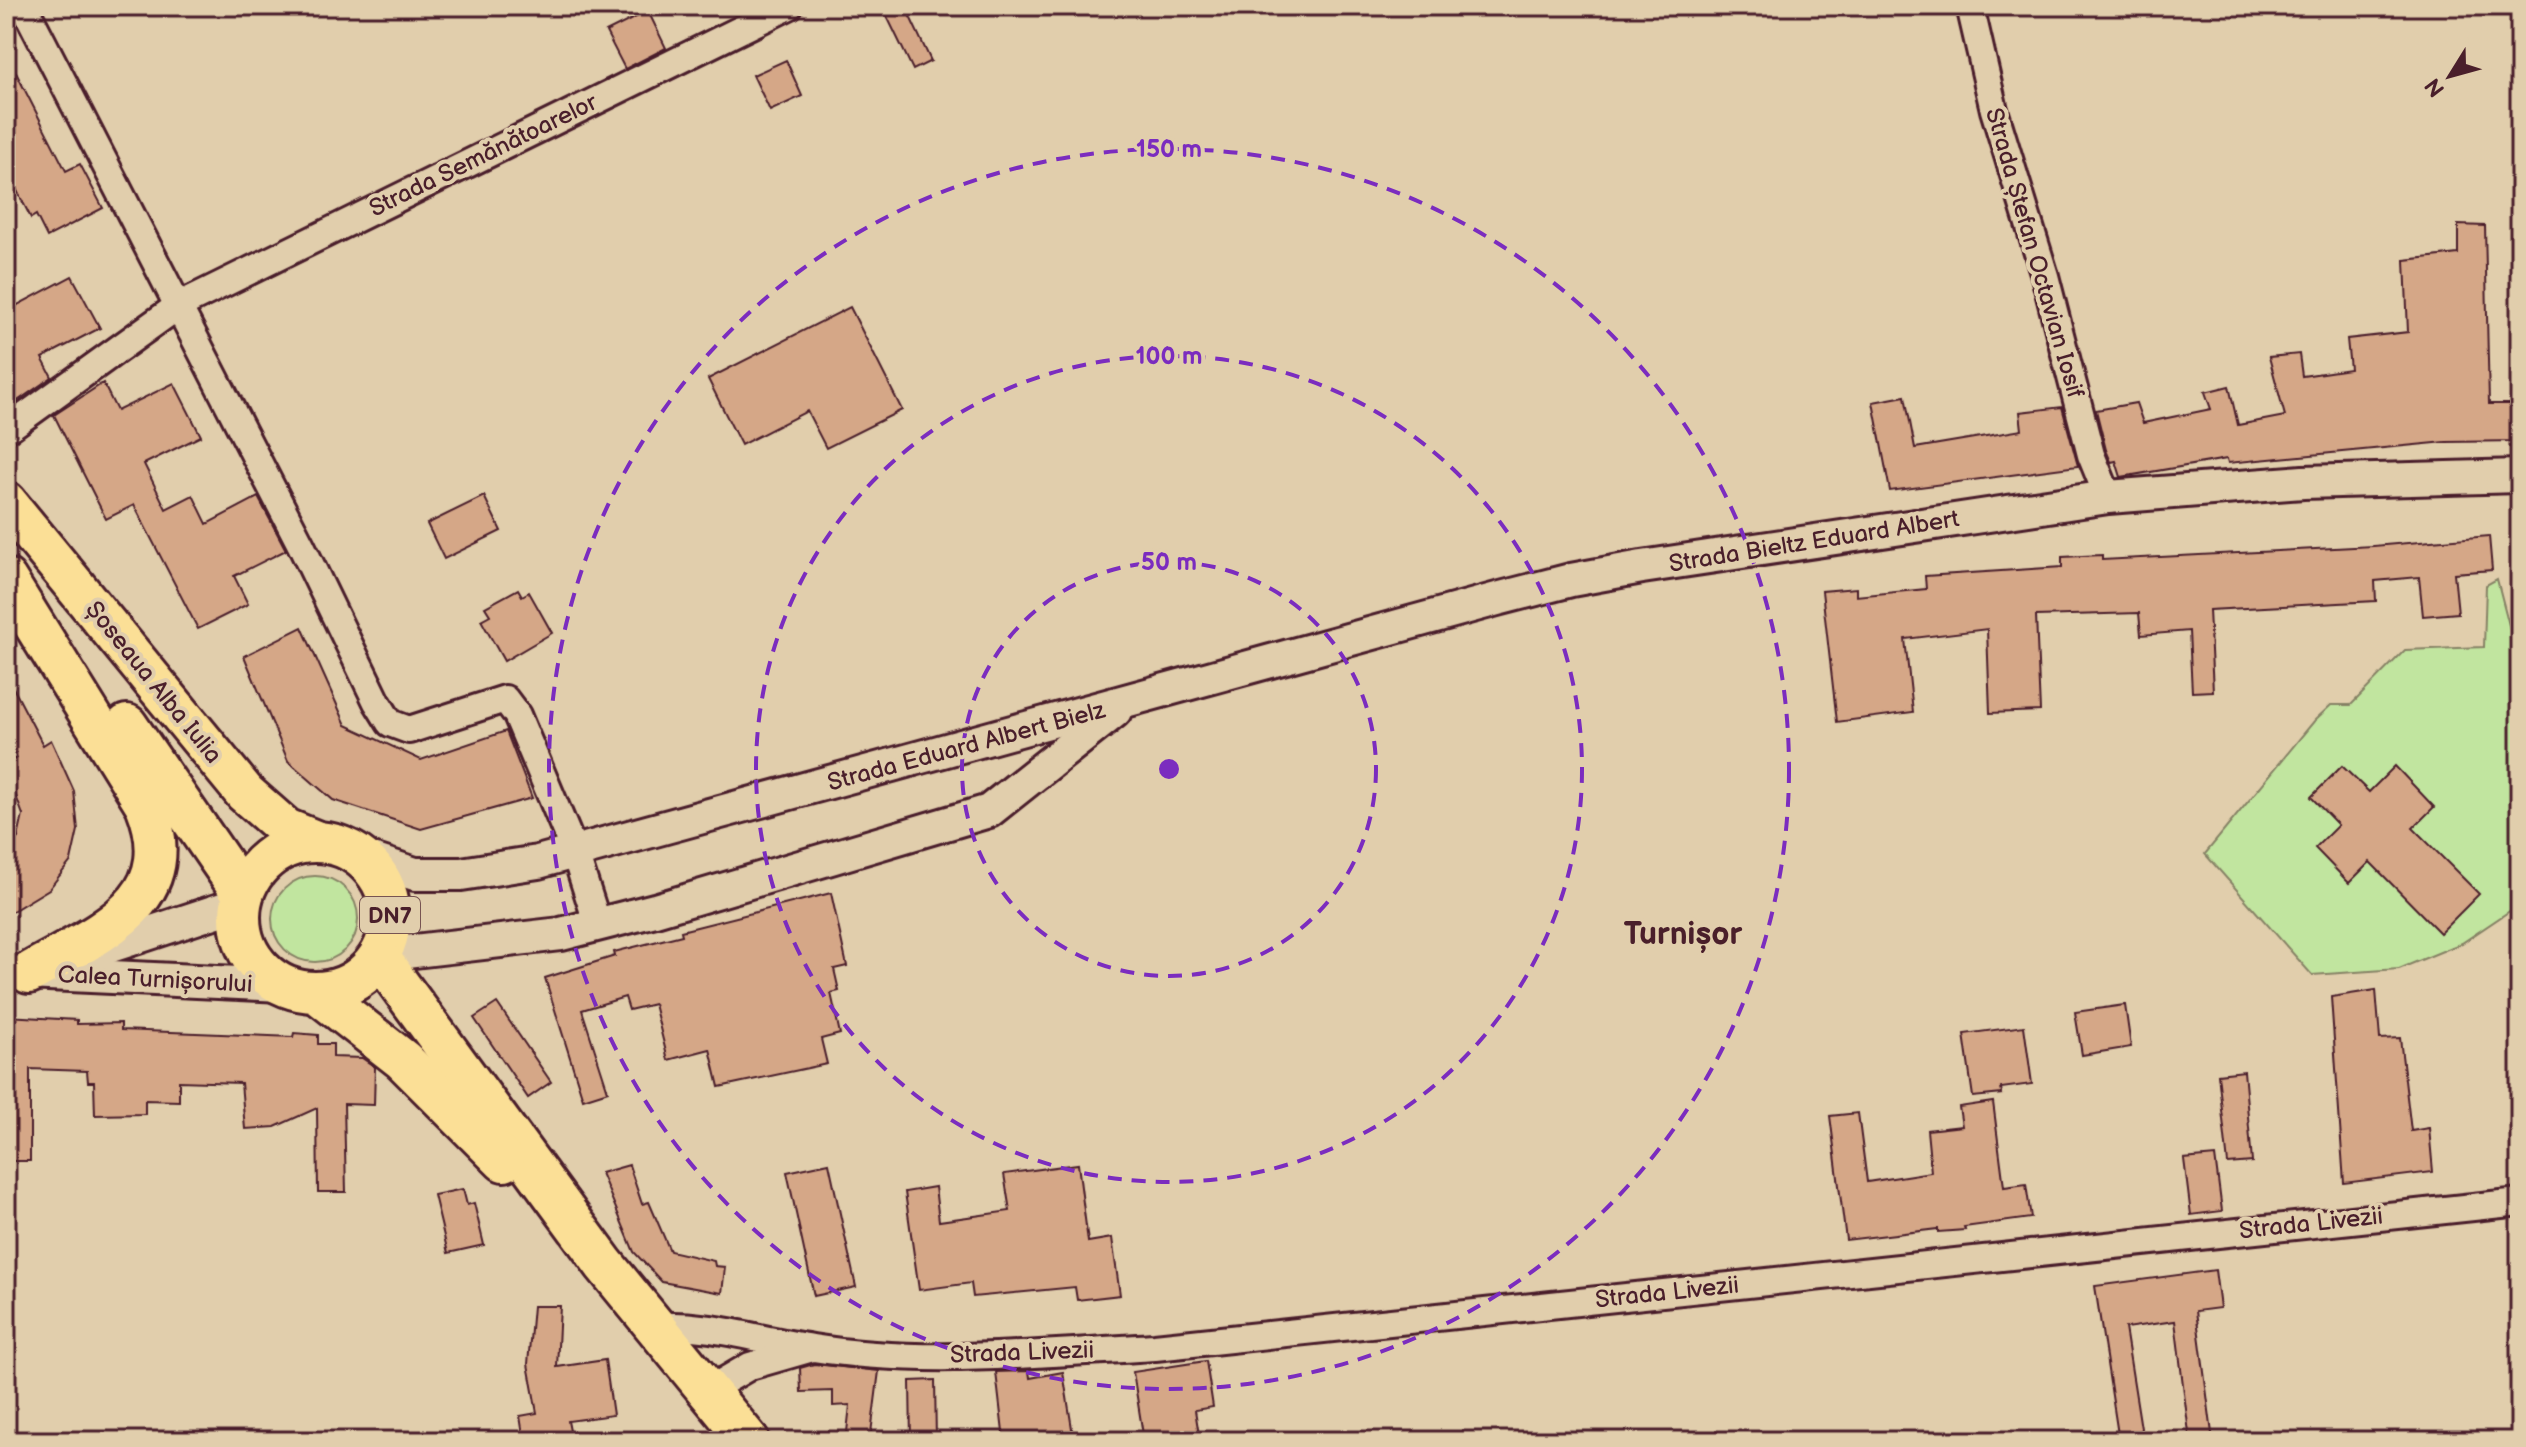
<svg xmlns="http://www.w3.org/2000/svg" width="2526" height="1447" font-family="'Balsamiq Sans',sans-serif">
	<rect width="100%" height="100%" fill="#e1ceac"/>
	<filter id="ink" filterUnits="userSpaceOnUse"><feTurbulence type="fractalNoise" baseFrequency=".0125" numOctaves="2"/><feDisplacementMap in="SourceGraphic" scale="16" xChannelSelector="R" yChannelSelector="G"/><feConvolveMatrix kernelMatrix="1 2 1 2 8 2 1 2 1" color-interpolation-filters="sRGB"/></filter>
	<g filter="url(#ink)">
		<g fill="#c1e59f" stroke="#868265" stroke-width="2">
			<polygon points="2497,579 2520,668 2520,904 2462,943 2399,969 2312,975 2205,854 2315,720 2331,705 2351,705 2405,650 2484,647 2486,585"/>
			<circle cx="315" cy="919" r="43"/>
		</g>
		<g fill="#d5a787" stroke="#4a1f2b" stroke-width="2">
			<polygon points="882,6 905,6 931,61 913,70"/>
			<polygon points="648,11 666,48 625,69 606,32"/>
			<polygon points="6,53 66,171 80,164 103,208 47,237 36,215 31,218 6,169"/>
			<polygon points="786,60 802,96 770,111 753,75"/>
			<polygon points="2458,225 2485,226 2489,404 2520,404 2520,441 2446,442 2228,463 2227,459 2121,477 2116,461 2111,462 2106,450 2096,410 2136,403 2143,423 2211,409 2205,392 2229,386 2238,425 2285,416 2269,357 2299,354 2302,376 2350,369 2347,339 2408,332 2405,260 2458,254"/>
			<polygon points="72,276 100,328 42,358 52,377 6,409 6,311"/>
			<polygon points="850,307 902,410 826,448 807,411 741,445 708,379"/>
			<polygon points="103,383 117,411 174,383 201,436 144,464 166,509 193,495 207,524 258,497 286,550 234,576 248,604 198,629 134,505 106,519 54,415"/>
			<polygon points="1905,396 1915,448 2022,430 2020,412 2062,407 2078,466 1890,491 1873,402"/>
			<polygon points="484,496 501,531 444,559 427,524"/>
			<polygon points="2489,536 2492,570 2454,573 2458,613 2423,616 2419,577 2375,581 2376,601 2209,610 2213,691 2192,692 2189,631 2141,635 2139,613 2036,616 2040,711 1990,713 1987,629 1905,639 1913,712 1837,722 1822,591 1856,588 1856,596 1926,589 1925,576 2062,567 2062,557 2102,555 2102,560 2373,546"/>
			<polygon points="518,589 522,596 529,592 552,633 504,661 481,620 490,615 485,607"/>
			<polygon points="302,627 346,725 421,760 506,731 532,798 421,829 333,800 288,761 244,656"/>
			<polygon points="6,674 43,745 51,740 56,751 74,791 78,830 71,861 49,889 6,915 6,848 18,838 23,815 6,769 6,764 17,758 6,737"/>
			<polygon points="2342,766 2369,792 2395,766 2434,807 2413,828 2479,894 2440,933 2370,862 2349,883 2315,848 2338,825 2311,797"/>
			<polygon points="831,893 847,966 834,969 839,991 831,993 840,1034 821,1039 827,1064 719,1087 710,1049 668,1060 654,1004 629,1010 625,997 582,1010 608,1091 583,1099 545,978 615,956 614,952 682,935 681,931"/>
			<polygon points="2376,990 2380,1039 2400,1038 2411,1131 2429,1128 2433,1172 2344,1183 2331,997"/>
			<polygon points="497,1003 551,1082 528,1098 474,1018"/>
			<polygon points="2125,1005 2131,1047 2082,1055 2075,1012"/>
			<polygon points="6,1016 77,1020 77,1024 121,1023 121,1030 293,1037 294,1033 318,1035 318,1044 333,1044 333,1057 362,1058 375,1067 374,1105 344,1104 346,1192 318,1192 317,1108 275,1127 245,1129 241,1083 179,1081 179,1101 145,1100 145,1114 95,1115 94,1082 88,1082 87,1071 30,1069 30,1161 6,1161"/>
			<polygon points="2024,1026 2032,1084 2001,1088 2002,1094 1973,1097 1964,1034"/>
			<polygon points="2244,1071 2252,1162 2228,1164 2218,1074"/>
			<polygon points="1993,1102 2004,1187 2026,1184 2031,1218 1964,1227 1965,1230 1938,1232 1938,1229 1846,1240 1830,1116 1858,1113 1867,1182 1931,1172 1927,1130 1962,1126 1959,1107"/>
			<polygon points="2215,1156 2222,1211 2191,1215 2184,1159"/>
			<polygon points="829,1163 856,1287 814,1296 787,1172"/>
			<polygon points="1078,1164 1088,1242 1112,1238 1120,1295 1077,1300 1075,1287 973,1297 971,1283 919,1290 905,1192 935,1187 939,1221 1010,1211 1004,1174"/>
			<polygon points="629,1165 642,1204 649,1202 670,1251 714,1261 715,1266 725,1267 722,1293 662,1282 634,1252 601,1173"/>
			<polygon points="463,1189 467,1205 474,1203 484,1245 448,1253 434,1195"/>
			<polygon points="2215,1270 2220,1308 2196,1311 2213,1441 2190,1441 2175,1321 2125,1328 2143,1441 2119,1441 2095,1286"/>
			<polygon points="533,1306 560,1306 557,1367 605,1360 613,1415 568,1421 572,1441 524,1441 520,1416 537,1413 528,1364"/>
			<polygon points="1206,1361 1213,1407 1195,1410 1200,1441 1144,1441 1133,1372"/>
			<polygon points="814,1364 879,1371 870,1441 846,1441 850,1405 833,1406 833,1391 801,1392 800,1368"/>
			<polygon points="1029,1371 1030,1378 1063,1372 1074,1441 1004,1441 996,1372"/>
			<polygon points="935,1380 936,1441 911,1441 910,1381"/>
		</g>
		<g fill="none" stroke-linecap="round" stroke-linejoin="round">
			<defs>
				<g id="minor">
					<polyline points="24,6 301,545 377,702 390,723 409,730 505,699 517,715 575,853 598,925"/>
					<polyline points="1970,6 1994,110 2045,276 2091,455 2108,497"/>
					<polyline points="6,430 178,306 789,6"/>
					<path d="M656 1326C716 1324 756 1340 813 1348 925 1366 1043 1353 1155 1347L2520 1202"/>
					<polyline points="709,1390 750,1366 809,1349"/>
				</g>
				<g id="tertiary">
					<polyline points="357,855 415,874 461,874 538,862 1497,599 1571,580 1642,567 2108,497 2303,482 2520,476"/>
					<polyline points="380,955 561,934 655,910 989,811 1115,711"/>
					<polyline points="77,957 241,903"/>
					<polyline points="6,972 282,985"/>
				</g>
				<g id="primary">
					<polyline points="6,502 245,793 286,829 318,842"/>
					<path d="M6 579 146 805C185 903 98 933 29 973"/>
					<polyline points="127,725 243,894"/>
					<circle cx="315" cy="917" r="75"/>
					<polyline points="379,957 604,1264 749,1441"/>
					<polyline points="316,992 403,1060 504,1161"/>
				</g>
			</defs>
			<use href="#minor" stroke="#4a1f2b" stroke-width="32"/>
			<use href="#tertiary" stroke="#4a1f2b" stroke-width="38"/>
			<use href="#primary" stroke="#4a1f2b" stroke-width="46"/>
			<use href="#minor" stroke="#e1ceac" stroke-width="26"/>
			<use href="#tertiary" stroke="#e1ceac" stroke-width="32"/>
			<use href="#primary" stroke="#fbdf96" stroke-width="40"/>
		</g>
	</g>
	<g fill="none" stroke="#7b2cbf" stroke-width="4" stroke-dasharray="14 10">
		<circle cx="1169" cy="769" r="207"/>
		<circle cx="1169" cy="769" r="413"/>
		<circle cx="1169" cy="769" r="620"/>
	</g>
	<g text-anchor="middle" stroke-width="8" stroke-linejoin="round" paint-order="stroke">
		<rect fill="#e1ceac" stroke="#775452" stroke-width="2" x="360" y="897" width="60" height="36" rx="6"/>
		<g font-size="22" font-weight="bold" fill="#4a1f2b">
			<text x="390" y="923">DN7</text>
		</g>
		<g font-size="24" fill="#4a1f2b" stroke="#e1ceac">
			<text transform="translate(483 155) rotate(-26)" y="8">Strada Semănătoarelor</text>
			<text transform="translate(2035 253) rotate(74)" y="8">Strada Ștefan Octavian Iosif</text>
			<text transform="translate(1814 541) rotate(-9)" y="8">Strada Bieltz Eduard Albert</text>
			<text transform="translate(154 682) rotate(51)" y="8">Șoseaua Alba Iulia</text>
			<text transform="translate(966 746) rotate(-15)" y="8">Strada Eduard Albert Bielz</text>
			<text transform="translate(155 979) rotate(3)" y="8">Calea Turnișorului</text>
			<text transform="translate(2311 1223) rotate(-6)" y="8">Strada Livezii</text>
			<text transform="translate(1667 1292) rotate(-6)" y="8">Strada Livezii</text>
			<text transform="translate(1022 1352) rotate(-2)" y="8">Strada Livezii</text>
		</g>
		<g font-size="32" font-weight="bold" fill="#4a1f2b" stroke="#e1ceac">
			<text x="1683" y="944">Turnișor</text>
		</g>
	</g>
	<circle cx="1169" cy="769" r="12" fill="#7b2cbf" stroke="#e1ceac" stroke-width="4"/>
	<g font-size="24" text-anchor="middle" font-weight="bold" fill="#7b2cbf" stroke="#e1ceac" stroke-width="8" stroke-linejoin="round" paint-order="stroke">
		<text x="1169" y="157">150 m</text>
		<text x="1169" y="364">100 m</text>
		<text x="1169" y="570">50 m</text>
	</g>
	<rect width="2526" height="1447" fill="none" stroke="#e1ceac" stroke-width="32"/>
	<rect x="16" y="16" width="2494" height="1415" fill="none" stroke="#4a1f2b" stroke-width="3" filter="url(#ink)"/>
	<g transform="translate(2450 76) rotate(233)" stroke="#e1ceac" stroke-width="6" paint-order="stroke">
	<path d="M0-6L14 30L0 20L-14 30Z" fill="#4a1f2b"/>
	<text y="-12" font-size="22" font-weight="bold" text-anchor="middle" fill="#4a1f2b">N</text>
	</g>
</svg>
